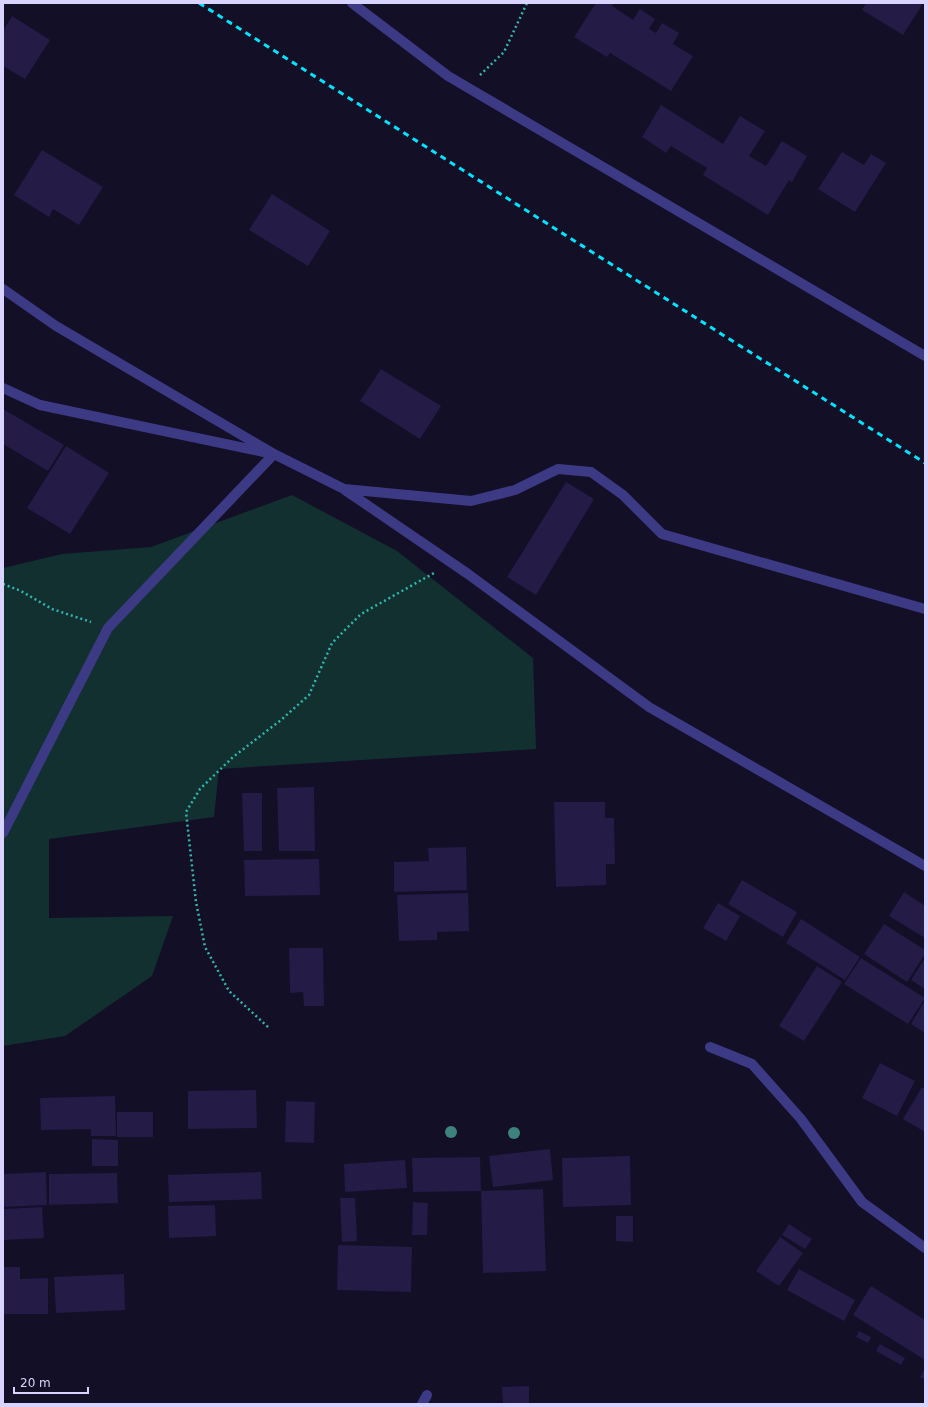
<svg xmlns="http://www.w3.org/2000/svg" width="928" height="1407" font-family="'DejaVu Sans',sans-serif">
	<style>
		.green { fill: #12302f }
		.building { fill: #241b47 }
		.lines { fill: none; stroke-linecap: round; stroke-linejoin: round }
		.path { stroke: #2fb8b0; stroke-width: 2.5; stroke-dasharray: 2 3; stroke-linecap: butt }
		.minor { stroke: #3d3a85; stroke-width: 10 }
		.rail { stroke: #00e5ff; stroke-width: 3; stroke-dasharray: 6 5; stroke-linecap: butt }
		.tree { fill: #3d827b }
	</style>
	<rect width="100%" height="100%" fill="#130f26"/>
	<!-- green -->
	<path class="green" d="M 292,495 L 397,551 L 533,658 L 536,749 L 219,769 L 214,817 L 49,839 L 49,918 L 173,916 L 152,976 L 65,1036 L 3,1046 L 3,568 L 62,554 L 151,547 Z"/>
	<!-- building -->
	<path class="building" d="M 596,3 L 614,3 L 612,6 L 633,20 L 640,9 L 655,19 L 649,29 L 656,33 L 662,23 L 679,33 L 673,44 L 693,56 L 671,91 L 610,53 L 607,57 L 574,37 Z
		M 866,3 L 919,3 L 922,5 L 903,35 L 862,10 Z
		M 12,16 L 50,40 L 25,79 L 3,66 L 3,31 Z
		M 661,105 L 723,144 L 740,116 L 765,131 L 749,156 L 766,166 L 782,141 L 807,156 L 792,182 L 789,180 L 768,215 L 703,175 L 707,168 L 671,146 L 666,153 L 642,137 Z
		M 42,150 L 103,187 L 79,225 L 53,209 L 49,217 L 14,195 Z
		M 842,152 L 864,165 L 871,154 L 886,163 L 855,212 L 818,189 Z
		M 272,194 L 330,231 L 308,266 L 249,230 Z
		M 381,369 L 441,406 L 420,439 L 360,401 Z
		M 3,409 L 64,445 L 48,471 L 3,444 Z
		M 66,446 L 109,473 L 70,534 L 27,508 Z
		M 566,482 L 594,499 L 536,595 L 507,577 Z
		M 314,787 L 315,851 L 279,851 L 277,788 Z
		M 242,793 L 262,793 L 262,851 L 244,851 Z
		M 554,802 L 605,802 L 605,818 L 614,818 L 615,864 L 606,864 L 606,885 L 556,887 Z
		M 466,847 L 467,890 L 394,892 L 394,862 L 429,861 L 428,848 Z
		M 319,859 L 320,895 L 245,896 L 244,860 Z
		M 742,880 L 797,912 L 783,937 L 728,904 Z
		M 904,892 L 925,906 L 925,938 L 889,916 Z
		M 468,893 L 469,931 L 437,932 L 437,940 L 399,941 L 397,895 Z
		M 718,903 L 740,916 L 726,941 L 703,928 Z
		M 801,919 L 860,957 L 845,980 L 786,943 Z
		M 884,924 L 925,950 L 925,954 L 907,982 L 864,954 Z
		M 289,948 L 323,948 L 324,1006 L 304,1006 L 303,992 L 290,993 Z
		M 861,958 L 925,998 L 908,1024 L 844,984 Z
		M 925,958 L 925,989 L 911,980 Z
		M 817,966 L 842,982 L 804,1041 L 779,1026 Z
		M 925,1000 L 925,1033 L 911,1024 Z
		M 880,1063 L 915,1081 L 897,1116 L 862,1098 Z
		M 922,1087 L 925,1089 L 925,1132 L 903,1119 Z
		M 256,1090 L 257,1128 L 188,1129 L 188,1091 Z
		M 115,1096 L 116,1136 L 91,1136 L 91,1129 L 41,1130 L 40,1098 Z
		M 286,1101 L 315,1102 L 314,1143 L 285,1142 Z
		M 117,1112 L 153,1112 L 153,1137 L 117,1137 Z
		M 92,1139 L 118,1140 L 118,1166 L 92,1166 Z
		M 550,1149 L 553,1180 L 493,1187 L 489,1156 Z
		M 630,1156 L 631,1205 L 563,1207 L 562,1158 Z
		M 480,1157 L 481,1191 L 413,1192 L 412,1158 Z
		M 405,1160 L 407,1188 L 345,1192 L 344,1164 Z
		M 46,1172 L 47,1205 L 3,1207 L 3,1174 Z
		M 261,1172 L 262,1199 L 169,1202 L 168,1175 Z
		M 117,1173 L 118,1203 L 49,1205 L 49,1174 Z
		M 543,1189 L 546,1271 L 483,1273 L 481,1191 Z
		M 340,1198 L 355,1198 L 357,1241 L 342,1242 Z
		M 413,1202 L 428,1203 L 427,1235 L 412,1235 Z
		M 215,1205 L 216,1236 L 169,1238 L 168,1206 Z
		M 42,1207 L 44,1238 L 3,1240 L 3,1209 Z
		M 616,1216 L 633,1216 L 633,1242 L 616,1241 Z
		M 789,1224 L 812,1239 L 805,1249 L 782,1235 Z
		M 780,1237 L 803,1253 L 779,1286 L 756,1271 Z
		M 338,1245 L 412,1247 L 411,1292 L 337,1290 Z
		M 3,1267 L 20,1267 L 20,1279 L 48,1278 L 48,1314 L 3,1314 Z
		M 799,1269 L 855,1300 L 844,1321 L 787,1290 Z
		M 124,1274 L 125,1310 L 56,1313 L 54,1277 Z
		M 871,1286 L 925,1320 L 925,1360 L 853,1315 Z
		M 859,1331 L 871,1337 L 868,1343 L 856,1337 Z
		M 880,1344 L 905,1358 L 901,1365 L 876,1351 Z
		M 925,1368 L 925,1380 L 920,1377 Z
		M 529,1386 L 529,1404 L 503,1404 L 502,1387 Z"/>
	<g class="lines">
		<!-- path -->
		<path class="path" d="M 480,75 L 504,52 L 527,3
			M 3,584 L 21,591 L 52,609 L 91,622
			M 268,1027 L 229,991 L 205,947 L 196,902 L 186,812 L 200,789 L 233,757 L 281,720 L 309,695 L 332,643 L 361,614 L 434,573"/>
		<!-- minor -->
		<path class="minor" d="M 352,3 L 448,76 L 925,356
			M 3,289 L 56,326 L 274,454 L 344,489 L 471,501 L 515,490 L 558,469 L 591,472 L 623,495 L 662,534 L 925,609
			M 3,388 L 40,405 L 264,452
			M 345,490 L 468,574 L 649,707 L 925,866
			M 3,833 L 108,628 L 274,454
			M 710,1047 L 752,1064 L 801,1119 L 862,1202 L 925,1248
			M 422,1404 L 427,1395"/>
		<!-- rail -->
		<path class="rail" d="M 199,3 L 925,463"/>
	</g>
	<!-- trees -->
	<g class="tree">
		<circle cx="451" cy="1132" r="6"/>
		<circle cx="514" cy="1133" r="6"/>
	</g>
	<!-- border -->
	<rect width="928" height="1407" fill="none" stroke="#d9d4ff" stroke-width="8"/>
	<!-- scale -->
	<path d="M14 1387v6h74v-6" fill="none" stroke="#d9d4ff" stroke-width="2"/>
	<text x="20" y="1387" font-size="12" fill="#d9d4ff" stroke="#130f26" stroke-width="3" paint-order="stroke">20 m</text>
</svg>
